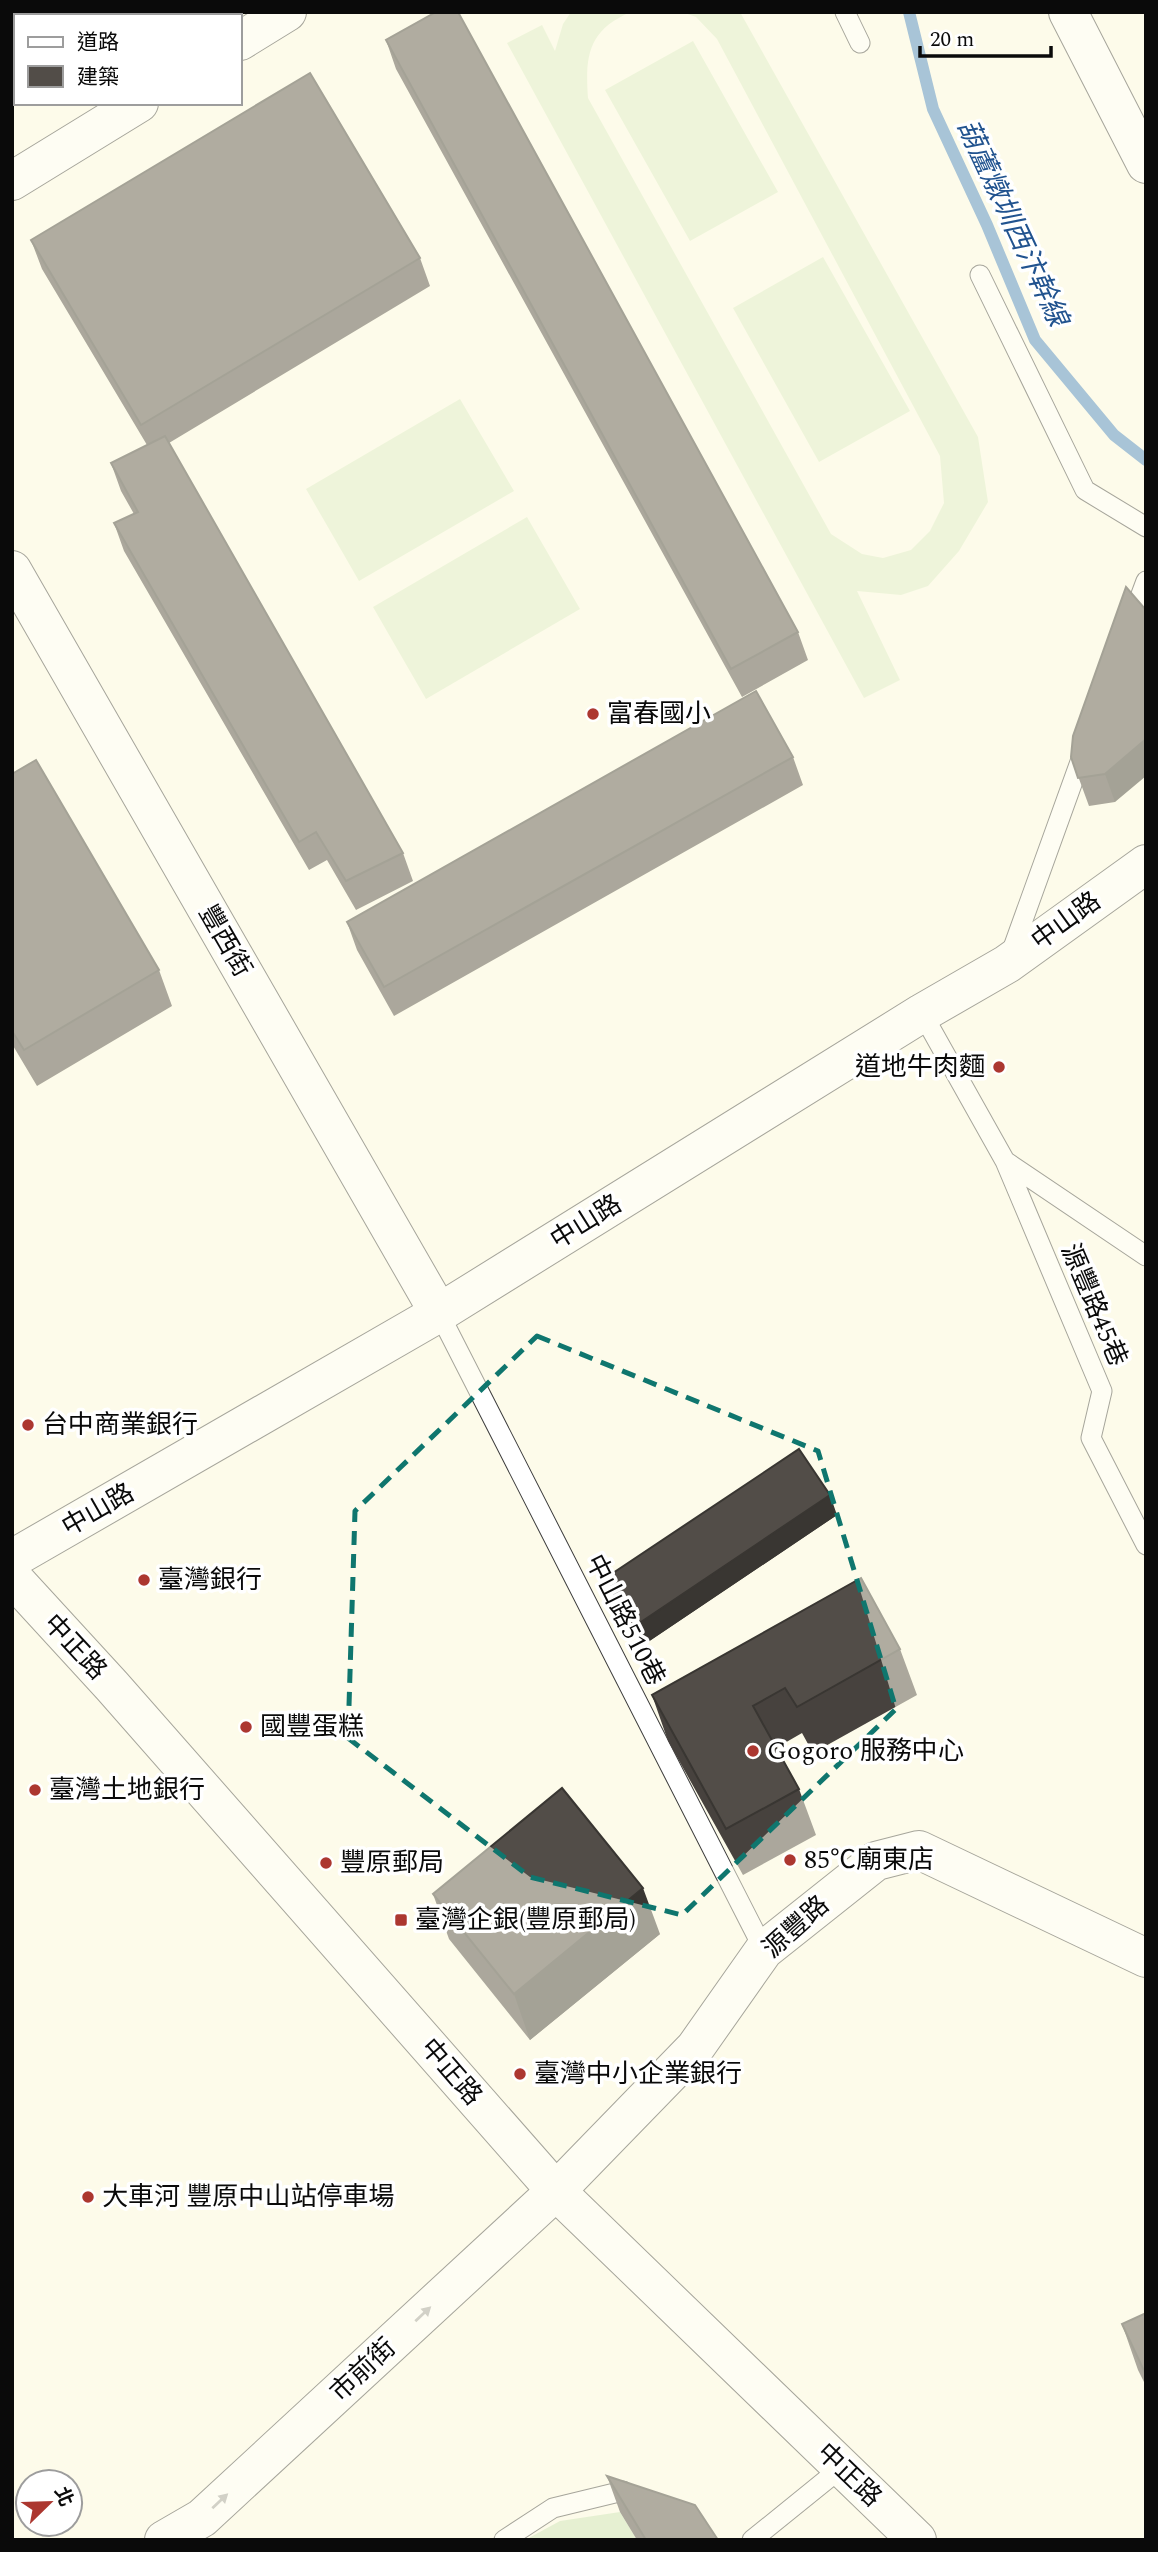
<svg xmlns="http://www.w3.org/2000/svg" width="1158" height="2552" font-family="Spectral,'Noto Sans TC',serif">
	<style>
		.green { fill: #cae3b7 }
		.pitch { fill: #dcecc8 }
		.lines { fill: none; stroke-linecap: round; stroke-linejoin: round }
		.stream { stroke: #4180c0; stroke-width: 12 }
		.service-casing { stroke: #3d3d3d; stroke-width: 21 }
		.minor-casing { stroke: #3d3d3d; stroke-width: 40 }
		.tertiary-casing { stroke: #3d3d3d; stroke-width: 40 }
		.service { stroke: #fff; stroke-width: 19 }
		.minor { stroke: #fff; stroke-width: 38 }
		.tertiary { stroke: #fff; stroke-width: 38 }
		.wall { fill: #47423e }
		.shaded-wall { fill: #393632 }
		.building { fill: #524d48; stroke: #393632; stroke-width: 2 }
		.oneway { fill: #9d9d9d }
		.marked { fill: none; stroke: #0f766e; stroke-width: 5; stroke-dasharray: 14 9; stroke-linejoin: round }
		.poi-dot { fill: #ac3730; stroke: #fff; stroke-width: 2.5 }
		.labels { text-anchor: middle; dominant-baseline: central; stroke-width: 7; stroke-linejoin: round; paint-order: stroke }
		.poi-label { font-size: 26px; fill: #0a0a0a; stroke: #fff; text-anchor: start }
		.street-label { font-size: 26px; fill: #0a0a0a; stroke: #fff }
		.water-label { font-size: 28px; font-style: italic; fill: #21538f; stroke: #fff }
	</style>
	<rect width="100%" height="100%" fill="#fdfbea"/>
	<!-- green -->
	<path class="green" d="M 620,2512 L 637,2540 L 525,2540 L 560,2521 Z"/>
	<!-- pitch -->
	<path class="pitch" d="M 571,12 L 631,12 C 588,30 585,56 588,98 L 831,534 L 862,554 L 883,558 L 911,550 L 930,531 L 944,503 L 940,456 L 717,39 L 696,17 L 682,12 L 740,12 L 978,437 L 988,502 L 959,551 L 928,586 L 901,595 L 857,591 L 900,680 L 864,698 L 507,43 L 542,25 L 555,51 L 563,24 Z
		M 693,41 L 778,192 L 690,241 L 605,90 Z
		M 823,257 L 910,411 L 819,462 L 733,308 Z
		M 460,399 L 514,491 L 359,581 L 306,489 Z
		M 527,517 L 580,609 L 426,699 L 373,607 Z"/>
	<g class="lines">
		<!-- stream -->
		<path class="stream" d="M 909,12 L 933,109 L 987,225 L 1035,340 L 1114,435 L 1146,460"/>
		<defs>
			<path id="service" d="M 156,12 L 158,16
				M 845,12 L 860,43
				M 980,275 L 1085,490 L 1146,527
				M 1130,624 L 1146,581
				M 1010,956 L 1085,748
				M 922,1013 L 1005,1161 L 1146,1256
				M 1005,1161 L 1102,1391 L 1091,1438 L 1146,1545
				M 439,1313 L 764,1950
				M 504,2540 L 553,2508 L 623,2491 L 635,2502
				M 752,2540 L 841,2468"/>
			<path id="minor" d="M 1068,12 L 1146,164
				M 240,41 L 287,12
				M 12,181 L 139,103
				M 12,570 L 439,1313
				M 164,2540 L 202,2518 L 556,2191 L 695,2048 L 764,1950 L 876,1861 L 919,1850 L 1146,1958"/>
			<path id="tertiary" d="M 12,1559 L 439,1313 L 922,1013 L 1007,964 L 1146,864
				M 12,1577 L 112,1686 L 556,2191 L 917,2540"/>
		</defs>
		<!-- service casing -->
		<use href="#service" class="service-casing"/>
		<!-- minor casing -->
		<use href="#minor" class="minor-casing"/>
		<!-- tertiary casing -->
		<use href="#tertiary" class="tertiary-casing"/>
		<!-- service -->
		<use href="#service" class="service"/>
		<!-- minor -->
		<use href="#minor" class="minor"/>
		<!-- tertiary -->
		<use href="#tertiary" class="tertiary"/>
	</g>
	<!-- wall -->
	<path class="wall" d="M 386,40 L 798,632 L 808,660 L 742,697 L 396,69 Z
		M 31,240 L 420,258 L 430,286 L 169,443 L 403,853 L 413,881 L 356,910 L 327,860 L 309,870 L 124,551 L 114,523 L 134,514 L 121,491 L 111,463 L 147,445 L 42,269 Z
		M 1126,587 L 1115,802 L 1089,806 L 1071,757 Z
		M 793,757 L 803,785 L 394,1016 L 357,950 L 347,922 Z
		M 12,774 L 159,970 L 172,1006 L 37,1086 L 12,1044 Z
		M 837,1515 L 645,1644 L 614,1597 L 607,1577 Z
		M 900,1649 L 917,1695 L 813,1753 L 802,1733 L 776,1748 L 799,1789 L 816,1835 L 743,1875 L 668,1741 L 652,1695 Z
		M 433,1894 L 660,1934 L 530,2040 L 449,1939 Z
		M 1146,2313 L 1146,2386 L 1138,2370 L 1122,2324 Z
		M 607,2476 L 718,2540 L 637,2540 L 620,2512 Z"/>
	<!-- shaded-wall -->
	<path class="shaded-wall" d="M 1146,739 L 1146,776 L 1115,802 L 1105,774 Z
		M 830,1495 L 837,1515 L 645,1644 L 638,1624 Z
		M 643,1888 L 660,1934 L 530,2040 L 514,1994 Z"/>
	<!-- building -->
	<path class="building" d="M 436,12 L 458,12 L 798,632 L 731,669 L 386,40 Z
		M 310,73 L 420,258 L 141,425 L 31,240 Z
		M 165,436 L 403,853 L 346,881 L 316,832 L 299,842 L 114,523 L 138,512 L 111,463 Z
		M 1126,587 L 1146,610 L 1146,739 L 1105,774 L 1078,778 L 1071,757 L 1073,736 Z
		M 756,691 L 793,757 L 384,987 L 347,922 Z
		M 36,760 L 159,970 L 24,1050 L 12,1031 L 12,774 Z
		M 799,1449 L 830,1495 L 638,1624 L 607,1577 Z
		M 861,1578 L 900,1649 L 797,1707 L 785,1688 L 753,1706 L 799,1789 L 726,1829 L 652,1695 Z
		M 562,1788 L 643,1888 L 514,1994 L 433,1894 Z
		M 1146,2313 L 1146,2375 L 1122,2324 Z
		M 607,2476 L 695,2505 L 718,2540 L 646,2540 Z"/>
	<!-- one-way arrows -->
	<defs><path id="oneway-solid" d="M-6-.8H1V-3.2L6.5 0L1 3.2V.8H-6Z" transform="scale(1.75)"/></defs>
	<g class="oneway">
		<use href="#oneway-solid" transform="translate(423 2314) rotate(-43)"/>
		<use href="#oneway-solid" transform="translate(220 2501) rotate(-43)"/>
	</g>
	<!-- marked area -->
	<path d="M0 0H1158V2552H0ZM 537,1336 L 818,1451 L 896,1709 L 682,1915 L 530,1877 L 348,1738 L 355,1511 Z" fill="#fdfbea" fill-opacity=".55" fill-rule="evenodd"/>
	<path class="marked" d="M 537,1336 L 818,1451 L 896,1709 L 682,1915 L 530,1877 L 348,1738 L 355,1511 Z"/>
	<!-- markers -->
	<g class="poi-dot">
		<circle cx="593" cy="714" r="7"/>
		<circle cx="999" cy="1067" r="7"/>
		<circle cx="28" cy="1425" r="7"/>
		<circle cx="144" cy="1580" r="7"/>
		<circle cx="246" cy="1727" r="7"/>
		<circle cx="753" cy="1751" r="7"/>
		<circle cx="35" cy="1790" r="7"/>
		<circle cx="790" cy="1860" r="7"/>
		<circle cx="326" cy="1863" r="7"/>
		<rect x="394" y="1913" width="14" height="14" rx="3.5"/>
		<circle cx="520" cy="2074" r="7"/>
		<circle cx="88" cy="2197" r="7"/>
	</g>
	<g class="labels">
		<!-- poi labels -->
		<g class="poi-label">
			<text x="607" y="714">富春國小</text>
			<text x="985" y="1067" text-anchor="end">道地牛肉麵</text>
			<text x="42" y="1425">台中商業銀行</text>
			<text x="158" y="1580">臺灣銀行</text>
			<text x="260" y="1727">國豐蛋糕</text>
			<text x="767" y="1751">Gogoro 服務中心</text>
			<text x="49" y="1790">臺灣土地銀行</text>
			<text x="804" y="1860">85℃廟東店</text>
			<text x="340" y="1863">豐原郵局</text>
			<text x="415" y="1920">臺灣企銀(豐原郵局)</text>
			<text x="534" y="2074">臺灣中小企業銀行</text>
			<text x="102" y="2197">大車河 豐原中山站停車場</text>
		</g>
		<!-- street labels -->
		<g class="street-label">
			<text transform="translate(1066 921) rotate(-36)">中山路</text>
			<text transform="translate(225 941) rotate(60)">豐西街</text>
			<text transform="translate(586 1222) rotate(-32)">中山路</text>
			<text transform="translate(1094 1305) rotate(67)">源豐路45巷</text>
			<text transform="translate(98 1510) rotate(-30)">中山路</text>
			<text transform="translate(625 1620) rotate(63)">中山路510巷</text>
			<text transform="translate(75 1647) rotate(47)">中正路</text>
			<text transform="translate(796 1927) rotate(-42)">源豐路</text>
			<text transform="translate(451 2072) rotate(49)">中正路</text>
			<text transform="translate(363 2370) rotate(-43)">市前街</text>
			<text transform="translate(849 2475) rotate(44)">中正路</text>
		</g>
		<!-- water labels -->
		<g class="water-label">
			<text transform="translate(1012 223) rotate(65)">葫蘆燉圳西汴幹線</text>
		</g>
	</g>
	<!-- border -->
	<rect width="1158" height="2552" fill="none" stroke="#0a0a0a" stroke-width="28"/>
	<!-- legend -->
	<rect x="14" y="14" width="228" height="91" fill="#ffffff" stroke="#9d9d9d" stroke-width="2"/>
	<rect x="28" y="37" width="35" height="10" fill="#ffffff" stroke="#9d9d9d" stroke-width="2"/>
	<text x="77" y="49" font-size="21" fill="#0a0a0a">道路</text>
	<rect x="28" y="66" width="35" height="21" fill="#524d48" stroke="#9d9d9d" stroke-width="2"/>
	<text x="77" y="84" font-size="21" fill="#0a0a0a">建築</text>
	<!-- north arrow -->
	<g transform="translate(49 2503) rotate(67)"><circle r="33" fill="#ffffff" stroke="#9d9d9d" stroke-width="2"/>
	<path d="M0-5L12 26L0 18L-12 26Z" fill="#ac3730"/>
	<text y="-10" font-size="19" font-weight="bold" text-anchor="middle" fill="#0a0a0a">北</text>
	</g>
	<!-- scale -->
	<path d="M920 46v10h131v-10" fill="none" stroke="#0a0a0a" stroke-width="3.5"/>
	<text x="930" y="46" font-size="21" fill="#0a0a0a" stroke="#ffffff" stroke-width="5" paint-order="stroke">20 m</text>
</svg>
